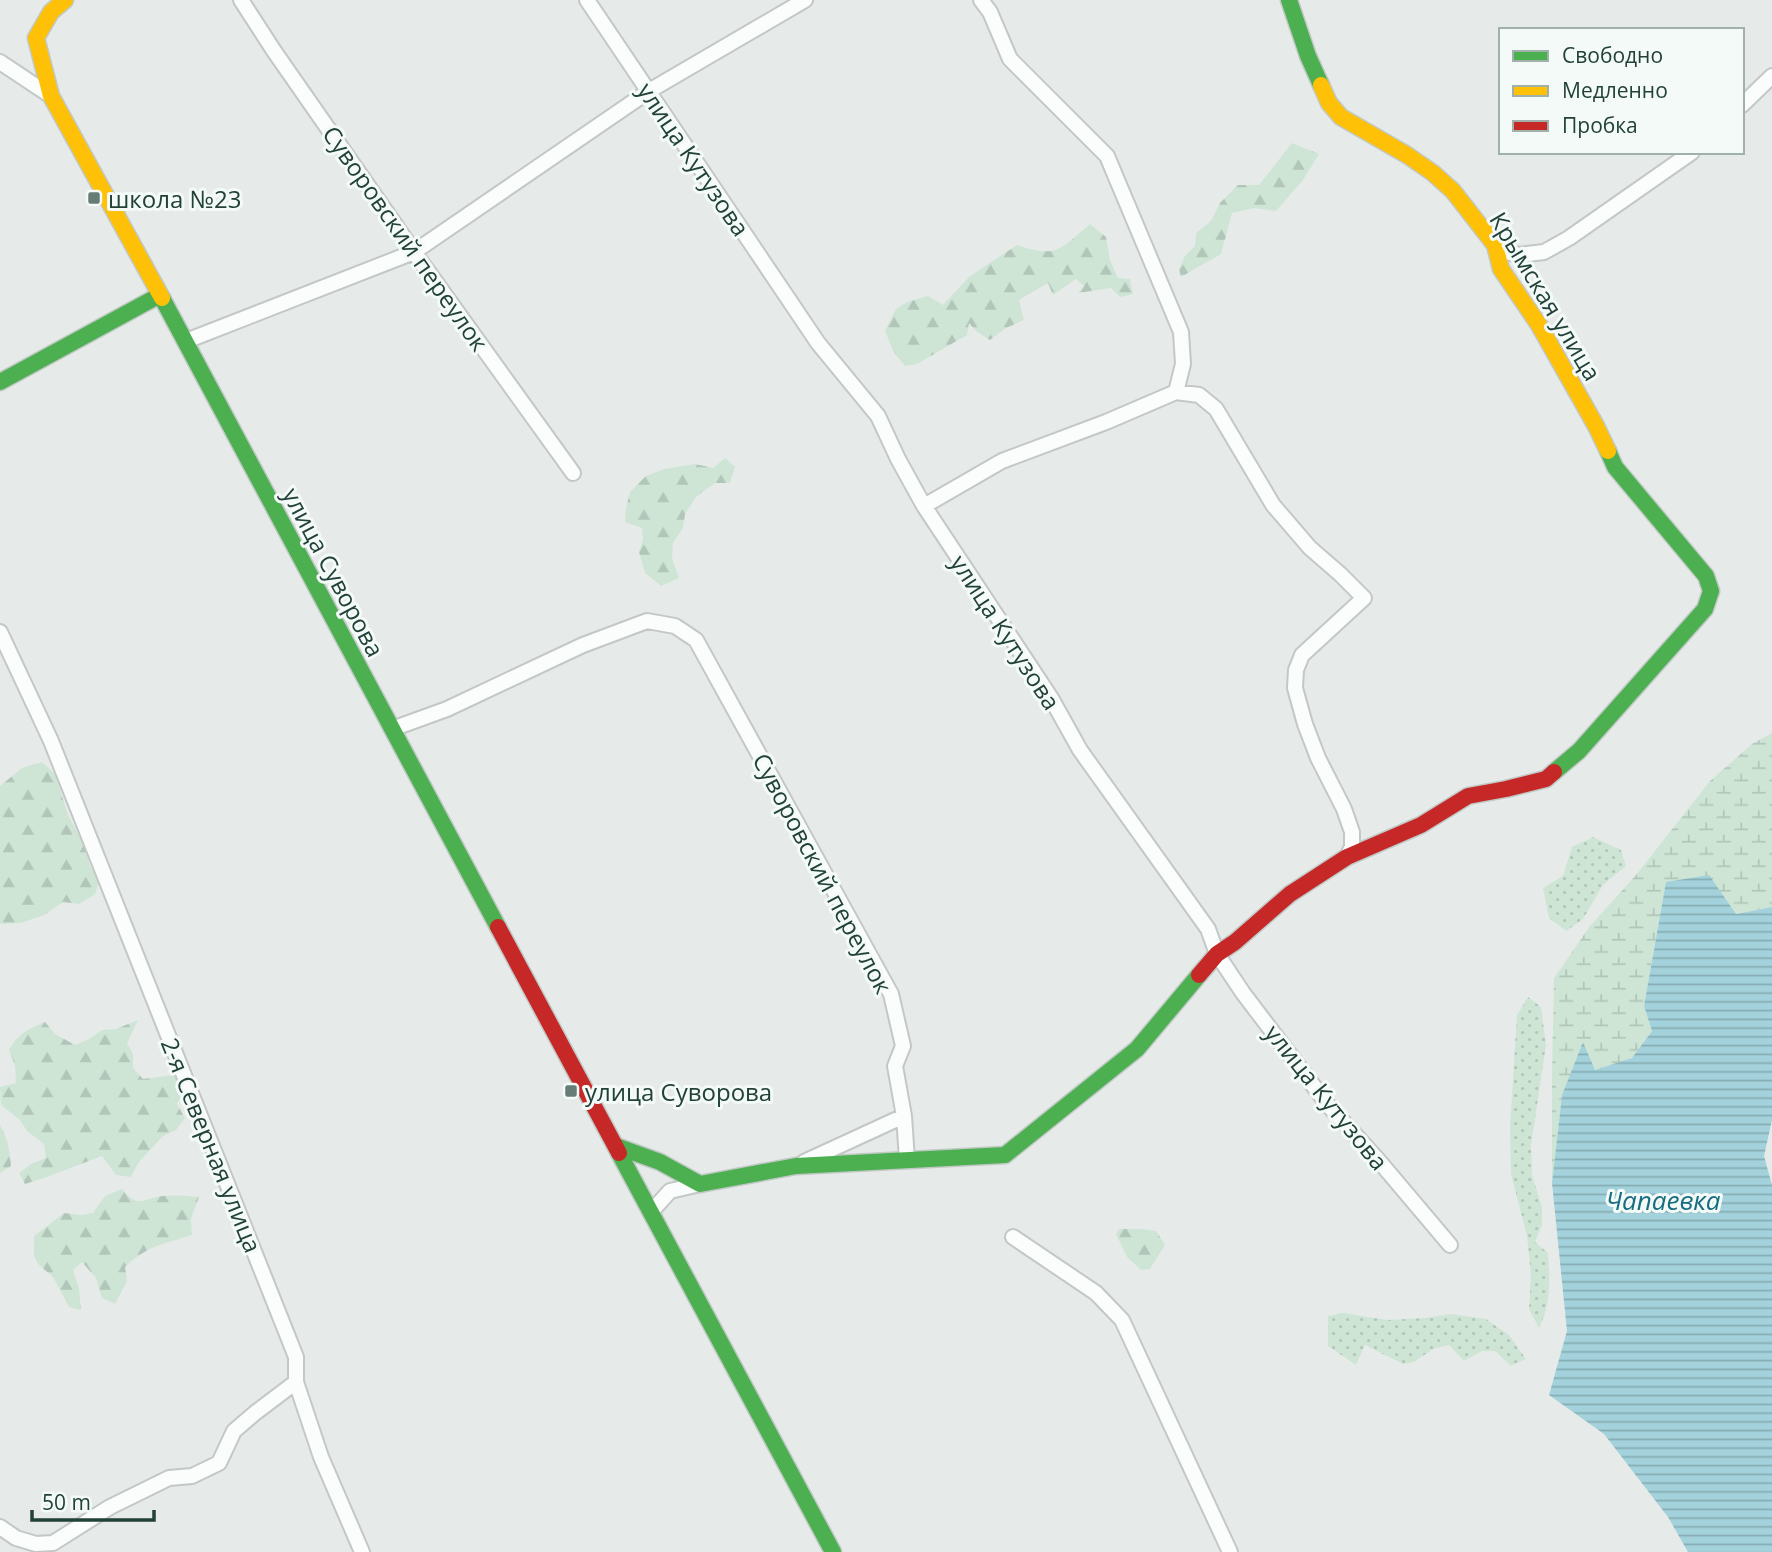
<svg xmlns="http://www.w3.org/2000/svg" width="1772" height="1552" font-family="'Open Sans',sans-serif">
	<style>
		.grass { fill: url(#grass-dots) }
		.forest { fill: url(#forest-firs) }
		.wetland { fill: url(#wetland-marsh) }
		.water { fill: url(#water-rules) }
		.lines { fill: none; stroke-linecap: round; stroke-linejoin: round }
		.street-casing { stroke: #c3c8c6; stroke-width: 18 }
		.fast-casing { stroke: #c1c9c6; stroke-width: 19 }
		.slow-casing { stroke: #c1c9c6; stroke-width: 19 }
		.jam-casing { stroke: #c1c9c6; stroke-width: 19 }
		.street { stroke: #fbfcfc; stroke-width: 14 }
		.fast { stroke: #4caf50; stroke-width: 16 }
		.slow { stroke: #ffc107; stroke-width: 16 }
		.jam { stroke: #c62828; stroke-width: 16 }
		.poi-dot { fill: #667c77; stroke: #f4faf7; stroke-width: 2.5 }
		.labels { text-anchor: middle; dominant-baseline: central; stroke-width: 6; stroke-linejoin: round; paint-order: stroke }
		.street-label { font-size: 24px; fill: #214139; stroke: #f4faf7 }
		.poi-label { font-size: 24px; fill: #214139; stroke: #f4faf7; text-anchor: start }
		.water-label { font-size: 26px; font-style: italic; fill: #176d81; stroke: #f4faf7 }
	</style>
	<defs>
		<pattern id="grass-dots" width="8" height="8" patternUnits="userSpaceOnUse" patternTransform="scale(1.75)"><rect width="8" height="8" fill="#cee5d6"/><path d="M2 2h.1M6 6h.1" fill="none" stroke="#b1c6b8" stroke-width="1.8" stroke-linecap="round"/></pattern>
		<pattern id="forest-firs" width="22" height="20" patternUnits="userSpaceOnUse" patternTransform="scale(1.75)"><rect width="22" height="20" fill="#cee5d6"/><path d="M5 1l3.5 6h-7zM16 11l3.5 6h-7z" fill="#b1c6b8"/></pattern>
		<pattern id="wetland-marsh" width="20" height="14" patternUnits="userSpaceOnUse" patternTransform="scale(1.75)"><rect width="20" height="14" fill="#cee5d6"/><path d="M1 5h8M5 5V1M11 12h8M15 12V8" fill="none" stroke="#b1c6b8"/></pattern>
		<pattern id="water-rules" width="6" height="5" patternUnits="userSpaceOnUse" patternTransform="scale(1.75)"><rect width="6" height="5" fill="#a4d2dc"/><path d="M0 2.5h6" fill="none" stroke="#85acb3"/></pattern>
	</defs>
	<rect width="100%" height="100%" fill="#e6ebe9"/>
	<!-- grass -->
	<path class="grass" d="M 1593,837 L 1621,850 L 1626,866 L 1603,885 L 1583,919 L 1566,931 L 1549,918 L 1543,888 L 1563,876 L 1572,847 Z
		M 1528,997 L 1541,1007 L 1546,1045 L 1531,1146 L 1532,1175 L 1542,1207 L 1542,1225 L 1535,1242 L 1548,1253 C 1550,1279 1551,1305 1539,1328 L 1529,1309 L 1531,1275 L 1527,1236 L 1511,1174 L 1510,1127 L 1517,1015 Z
		M 1344,1313 L 1387,1320 L 1425,1318 L 1451,1314 L 1486,1319 L 1509,1335 L 1526,1359 L 1511,1366 L 1495,1351 L 1482,1351 L 1464,1361 L 1449,1345 L 1433,1349 L 1414,1362 L 1403,1364 L 1365,1345 L 1356,1365 L 1328,1346 L 1328,1316 Z"/>
	<!-- forest -->
	<path class="forest" d="M 1292,143 L 1319,154 L 1303,180 L 1276,211 L 1254,208 L 1232,213 L 1221,254 L 1181,277 L 1179,269 L 1185,256 L 1195,246 L 1196,233 L 1211,221 L 1220,203 L 1238,185 L 1259,185 Z
		M 1090,224 L 1106,237 L 1110,260 L 1118,278 L 1130,279 L 1133,294 L 1120,297 L 1111,288 L 1078,293 L 1084,286 L 1076,279 L 1053,295 L 1048,283 L 1019,300 L 1024,320 L 1006,328 L 990,340 L 977,332 L 969,323 L 967,335 L 917,364 L 905,366 L 893,351 L 885,331 L 896,309 L 907,302 L 928,296 L 943,305 L 970,276 L 1017,245 C 1058,259 1060,249 1090,224 Z
		M 725,458 L 735,467 L 730,483 L 715,483 L 696,497 L 685,514 L 683,528 L 673,543 L 672,558 L 679,578 L 661,586 L 645,573 L 639,552 L 643,539 L 642,528 L 625,522 L 626,508 L 630,492 L 646,476 L 664,469 L 695,464 L 713,468 Z
		M 42,762 L 55,774 L 68,815 L 84,845 L 90,866 L 99,882 L 95,894 L 79,904 L 63,902 L 44,915 L 21,923 L 0,924 L 0,786 L 22,768 Z
		M 138,1020 L 127,1043 L 133,1054 L 133,1068 L 143,1079 L 174,1075 L 184,1090 L 177,1104 L 185,1118 L 176,1130 L 163,1136 L 139,1162 L 131,1177 L 116,1175 L 102,1156 L 44,1178 L 25,1184 L 19,1173 L 31,1164 L 46,1158 L 44,1144 L 27,1131 L 20,1120 L 1,1105 L 0,1087 L 16,1083 L 15,1066 L 9,1050 C 18,1033 29,1029 45,1022 L 55,1034 L 75,1045 L 89,1039 L 102,1030 L 116,1029 Z
		M 0,1125 C 8,1138 10,1152 11,1166 L 0,1173 Z
		M 122,1189 C 139,1210 143,1198 163,1196 C 175,1195 188,1196 199,1197 L 191,1219 L 192,1235 C 164,1244 148,1245 125,1267 L 127,1281 L 115,1304 L 102,1298 L 96,1278 L 82,1262 L 73,1270 L 79,1288 L 81,1310 L 69,1307 L 53,1277 L 38,1264 L 34,1256 L 34,1236 L 64,1213 L 81,1215 L 93,1213 L 105,1196 Z
		M 1119,1229 L 1141,1229 L 1156,1231 L 1165,1245 L 1150,1269 L 1141,1270 L 1127,1257 L 1116,1234 Z"/>
	<!-- wetland -->
	<path class="wetland" d="M 1772,733 L 1772,907 L 1736,914 L 1666,882 L 1644,1006 L 1652,1031 L 1632,1058 L 1595,1071 L 1583,1043 L 1562,1095 L 1552,1183 L 1552,1073 L 1554,978 L 1590,926 L 1636,875 L 1710,781 L 1752,744 Z"/>
	<!-- water -->
	<path class="water" d="M 1709,875 L 1736,914 L 1772,907 L 1772,1120 L 1764,1156 L 1772,1185 L 1772,1552 L 1688,1552 L 1668,1517 L 1604,1434 L 1549,1395 L 1567,1331 L 1552,1183 L 1562,1095 L 1583,1042 L 1595,1070 L 1632,1058 L 1652,1031 L 1644,1006 L 1666,882 Z"/>
	<g class="lines">
		<defs>
			<path id="street" d="M 241,0 L 274,51 L 414,252 L 573,473
				M 587,0 L 818,343 L 878,416 L 898,459 L 924,506 L 1051,698 L 1080,750 L 1208,929 L 1217,954 L 1243,993 L 1328,1105 L 1379,1161 L 1450,1245
				M 981,0 L 990,12 L 1010,59 L 1107,156 L 1181,332 L 1183,364 L 1176,392 L 1199,395 L 1216,409 L 1273,505 L 1310,548 L 1340,574 L 1364,598 L 1302,655 L 1296,670 L 1295,688 L 1305,724 L 1318,758 L 1344,809 L 1352,832 L 1352,847 L 1347,857
				M 0,62 L 51,96
				M 1742,105 L 1772,76
				M 1495,245 L 1506,252 L 1519,255 L 1544,252 L 1569,238 L 1692,152
				M 186,341 L 414,252 L 649,91 L 805,0
				M 924,506 L 1002,461 L 1106,422 L 1176,392
				M 0,632 L 51,741 L 296,1357 L 296,1382 L 321,1457 L 362,1552
				M 392,729 L 447,709 L 583,645 L 647,621 L 675,626 L 696,640 L 891,994 L 903,1046 L 895,1066 L 904,1116 L 907,1160
				M 804,1162 L 904,1116
				M 651,1212 L 670,1191 L 700,1184
				M 1013,1237 L 1096,1293 L 1122,1320 L 1230,1552
				M 0,1527 L 16,1538 L 36,1544 L 53,1543 L 110,1507 L 169,1478 L 192,1476 L 219,1463 L 234,1431 L 255,1413 L 296,1382"/>
			<path id="fast" d="M 1289,0 L 1308,56 L 1321,85
				M 162,298 L 498,927
				M 0,382 L 160,295
				M 1554,772 L 1579,751 L 1705,609 L 1711,591 L 1706,576 L 1615,467 L 1608,451
				M 616,1146 L 660,1162 L 700,1184 L 796,1166 L 1005,1155 L 1137,1049 L 1199,975
				M 619,1153 L 833,1552"/>
			<path id="slow" d="M 65,0 L 51,12 L 36,38 L 51,96 L 162,298
				M 1321,85 L 1329,103 L 1341,117 L 1407,155 L 1433,173 L 1453,191 L 1495,245 L 1501,269 L 1539,325 L 1596,426 L 1608,451"/>
			<path id="jam" d="M 498,927 L 619,1153
				M 1199,975 L 1217,954 L 1235,942 L 1290,894 L 1347,857 L 1421,825 L 1468,796 L 1506,789 L 1546,779 L 1554,772"/>
		</defs>
		<!-- street casing -->
		<use href="#street" class="street-casing"/>
		<!-- fast casing -->
		<use href="#fast" class="fast-casing"/>
		<!-- slow casing -->
		<use href="#slow" class="slow-casing"/>
		<!-- jam casing -->
		<use href="#jam" class="jam-casing"/>
		<!-- street -->
		<use href="#street" class="street"/>
		<!-- fast -->
		<use href="#fast" class="fast"/>
		<!-- slow -->
		<use href="#slow" class="slow"/>
		<!-- jam -->
		<use href="#jam" class="jam"/>
	</g>
	<!-- markers -->
	<g class="poi-dot">
		<rect x="87" y="191" width="14" height="14" rx="3.5"/>
		<rect x="564" y="1084" width="14" height="14" rx="3.5"/>
	</g>
	<g class="labels">
		<!-- street labels -->
		<g class="street-label">
			<text transform="translate(694 159) rotate(56)">улица Кутузова</text>
			<text transform="translate(406 238) rotate(55)">Суворовский переулок</text>
			<text transform="translate(1546 296) rotate(59)">Крымская улица</text>
			<text transform="translate(334 572) rotate(62)">улица Суворова</text>
			<text transform="translate(1006 632) rotate(57)">улица Кутузова</text>
			<text transform="translate(823 873) rotate(62)">Суворовский переулок</text>
			<text transform="translate(1327 1097) rotate(51)">улица Кутузова</text>
			<text transform="translate(212 1145) rotate(68)">2-я Северная улица</text>
		</g>
		<!-- poi labels -->
		<g class="poi-label">
			<text x="108" y="198">школа №23</text>
			<text x="585" y="1091">улица Суворова</text>
		</g>
		<!-- water labels -->
		<g class="water-label">
			<text x="1663" y="1200">Чапаевка</text>
		</g>
	</g>
	<!-- legend -->
	<rect x="1499" y="28" width="245" height="126" fill="#f4faf7" stroke="#a0b0ab" stroke-width="2"/>
	<rect x="1513" y="51" width="35" height="10" fill="#4caf50" stroke="#a0b0ab" stroke-width="2"/>
	<text x="1562" y="63" font-size="21" fill="#214139">Свободно</text>
	<rect x="1513" y="86" width="35" height="10" fill="#ffc107" stroke="#a0b0ab" stroke-width="2"/>
	<text x="1562" y="98" font-size="21" fill="#214139">Медленно</text>
	<rect x="1513" y="121" width="35" height="10" fill="#c62828" stroke="#a0b0ab" stroke-width="2"/>
	<text x="1562" y="133" font-size="21" fill="#214139">Пробка</text>
	<!-- scale -->
	<path d="M32 1510v10h122v-10" fill="none" stroke="#214139" stroke-width="3.5"/>
	<text x="42" y="1510" font-size="21" fill="#214139" stroke="#f4faf7" stroke-width="5" paint-order="stroke">50 m</text>
</svg>
